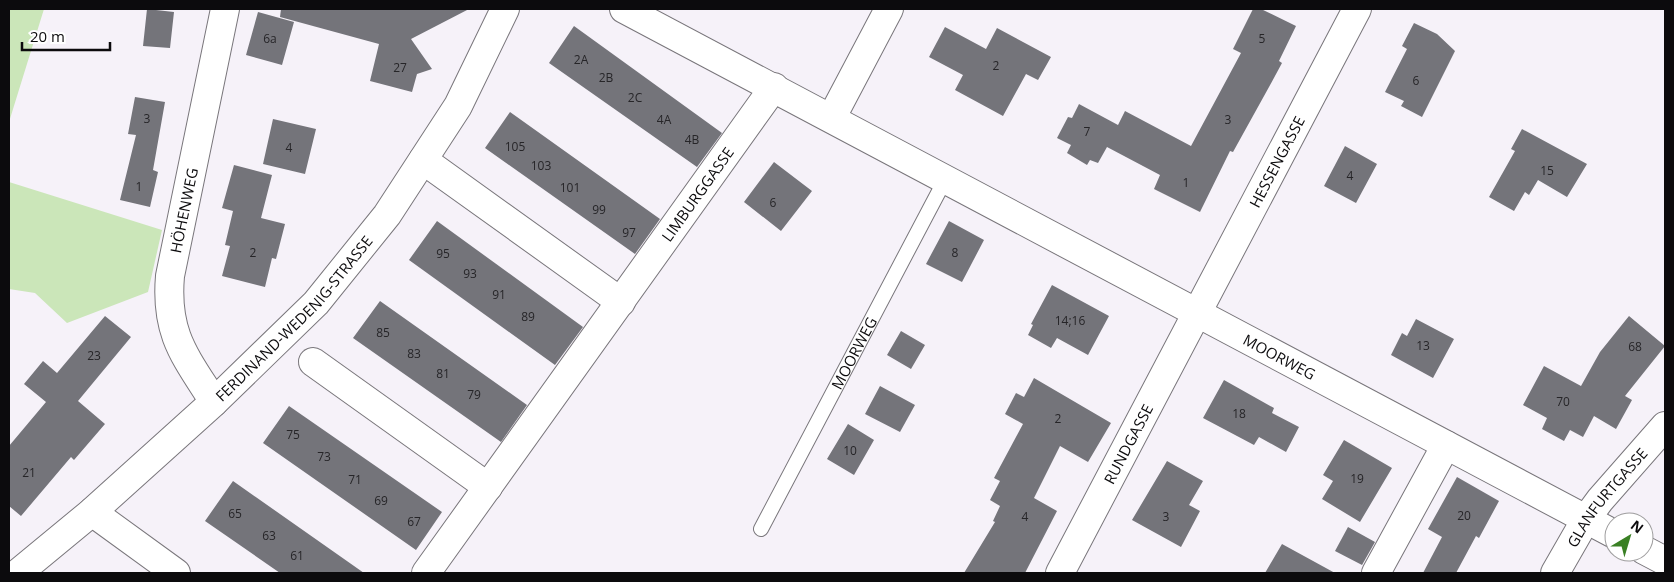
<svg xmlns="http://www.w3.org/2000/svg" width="1674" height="582" font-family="'Open Sans',sans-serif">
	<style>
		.green { fill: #cbe6b9 }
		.building { fill: #74747a }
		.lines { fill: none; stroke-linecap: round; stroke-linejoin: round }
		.lane-casing { stroke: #79767b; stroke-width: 16 }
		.street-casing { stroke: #79767b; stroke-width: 30 }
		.secondary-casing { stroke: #79767b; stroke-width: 30 }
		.lane { stroke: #fff; stroke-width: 14 }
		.street { stroke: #fff; stroke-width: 28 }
		.secondary { stroke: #fff; stroke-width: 28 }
		.labels { text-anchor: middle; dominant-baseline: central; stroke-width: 4.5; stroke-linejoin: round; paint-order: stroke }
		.number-label { font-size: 12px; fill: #262528 }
		.street-label { font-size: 15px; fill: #0c0b0d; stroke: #fff }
	</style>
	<rect width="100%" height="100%" fill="#f6f2f9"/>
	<!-- green -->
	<path class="green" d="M 9,9 L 44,9 L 9,122 Z
		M 9,182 L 162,230 L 148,292 L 67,323 L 35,293 L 9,289 Z"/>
	<!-- building -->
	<path class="building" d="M 147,9 L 174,12 L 170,48 L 143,46 Z
		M 281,9 L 469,9 L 411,39 L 432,69 L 417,74 L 412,92 L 370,81 L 379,44 L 280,17 Z
		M 1253,9 L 1261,9 L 1296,26 L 1279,61 L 1282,63 L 1269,87 L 1233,152 L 1230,151 L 1200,212 L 1154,189 L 1160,175 L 1107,147 L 1098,163 L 1090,160 L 1087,165 L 1067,153 L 1071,145 L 1057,138 L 1068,117 L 1072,118 L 1079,104 L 1118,125 L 1125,111 L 1191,146 L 1241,53 L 1233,49 Z
		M 258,12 L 294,22 L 282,65 L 246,55 Z
		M 1414,23 L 1437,34 L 1455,51 L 1422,117 L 1401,106 L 1404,101 L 1385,92 L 1407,49 L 1402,46 Z
		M 574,26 L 722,133 L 697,167 L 549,63 Z
		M 945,27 L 986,49 L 997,28 L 1051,57 L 1038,80 L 1026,74 L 1003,116 L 955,90 L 963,75 L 929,57 Z
		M 135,97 L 165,102 L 153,170 L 158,172 L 150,207 L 120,200 L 136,135 L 128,134 Z
		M 510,112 L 660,219 L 635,254 L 485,148 Z
		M 273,119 L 316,129 L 305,174 L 263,164 Z
		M 1522,129 L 1587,164 L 1567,197 L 1538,180 L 1529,195 L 1525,192 L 1514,211 L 1489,197 L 1515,151 L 1511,149 Z
		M 1345,146 L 1377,164 L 1356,203 L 1324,186 Z
		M 774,162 L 812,191 L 781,231 L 744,202 Z
		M 234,165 L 272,175 L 261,218 L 285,224 L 276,259 L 272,258 L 265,287 L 222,276 L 230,246 L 225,245 L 233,211 L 222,208 Z
		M 437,221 L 583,327 L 555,365 L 409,260 Z
		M 949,221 L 984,240 L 962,282 L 926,264 Z
		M 1052,285 L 1109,316 L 1088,355 L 1057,338 L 1051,348 L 1028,335 L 1033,325 L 1031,324 Z
		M 380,301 L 527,405 L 501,442 L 353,338 Z
		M 105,316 L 131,337 L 78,401 L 105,424 L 74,460 L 71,457 L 21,516 L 9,506 L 9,446 L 46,402 L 24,384 L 43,361 L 57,373 Z
		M 1629,316 L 1665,346 L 1625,396 L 1632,400 L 1616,429 L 1594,416 L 1583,437 L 1570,430 L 1564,441 L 1542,429 L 1547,418 L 1523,405 L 1544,366 L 1581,386 L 1600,352 Z
		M 1416,319 L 1454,339 L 1433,378 L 1391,355 L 1402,333 L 1407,336 Z
		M 901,331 L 925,345 L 911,369 L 887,355 Z
		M 1034,378 L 1111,423 L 1088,462 L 1060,446 L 1034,498 L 1057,511 L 1025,573 L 964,573 L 995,522 L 993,521 L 1000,506 L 990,500 L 1000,481 L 994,478 L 1023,424 L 1005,414 L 1016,393 L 1024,397 Z
		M 1224,380 L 1274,408 L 1272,413 L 1299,427 L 1286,452 L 1259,437 L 1254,445 L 1203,418 Z
		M 880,386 L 915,405 L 900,432 L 865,414 Z
		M 289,406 L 442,512 L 416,550 L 263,443 Z
		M 848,424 L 874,440 L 854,475 L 827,459 Z
		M 1344,440 L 1392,468 L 1360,522 L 1322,499 L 1333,481 L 1323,475 Z
		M 1167,461 L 1203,481 L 1189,505 L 1200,511 L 1181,547 L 1132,520 Z
		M 1457,477 L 1499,501 L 1479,538 L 1476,536 L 1456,573 L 1423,573 L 1442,537 L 1428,529 Z
		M 233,481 L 364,573 L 280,573 L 205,521 Z
		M 1348,527 L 1375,542 L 1362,565 L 1335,551 Z
		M 1282,544 L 1335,573 L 1265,573 Z"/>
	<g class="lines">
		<defs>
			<g id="lane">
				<path id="s1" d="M 761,529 L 946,178"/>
			</g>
			<g id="street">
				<path id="s2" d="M 624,9 L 1614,534"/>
				<path d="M 832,117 L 889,9"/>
				<path d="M 423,160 L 621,302"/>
				<path d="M 313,362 L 488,487"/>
				<path id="s3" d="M 214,402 C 185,356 165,334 170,276 L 225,9"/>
				<path d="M 92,512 L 176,573"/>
				<path d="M 1644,550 L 1665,561"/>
				<path id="s4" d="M 426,573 L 774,87"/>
				<path id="s5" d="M 1060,573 L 1357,9"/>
				<path d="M 1376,573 L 1446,445"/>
				<path id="s6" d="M 1555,573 L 1586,519 L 1600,500 L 1665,426"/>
			</g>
			<g id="secondary">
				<path id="s7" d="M 18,573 L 92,512 L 214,402 L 316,303 L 387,215 L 458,106 L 505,9"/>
			</g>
		</defs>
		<!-- lane casing -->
		<use href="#lane" class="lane-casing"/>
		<!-- street casing -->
		<use href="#street" class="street-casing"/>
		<!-- secondary casing -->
		<use href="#secondary" class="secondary-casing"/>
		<!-- lane -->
		<use href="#lane" class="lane"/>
		<!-- street -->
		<use href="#street" class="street"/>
		<!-- secondary -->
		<use href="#secondary" class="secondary"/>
	</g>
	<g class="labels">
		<!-- number labels -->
		<g class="number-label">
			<text x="270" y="38">6a</text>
			<text x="1262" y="38">5</text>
			<text x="581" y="59">2A</text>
			<text x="996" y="65">2</text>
			<text x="400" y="67">27</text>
			<text x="606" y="77">2B</text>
			<text x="1416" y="80">6</text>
			<text x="635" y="97">2C</text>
			<text x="147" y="118">3</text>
			<text x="664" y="119">4A</text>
			<text x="1228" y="119">3</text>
			<text x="1087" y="131">7</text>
			<text x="692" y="139">4B</text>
			<text x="515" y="146">105</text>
			<text x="289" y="147">4</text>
			<text x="541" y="165">103</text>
			<text x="1547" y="170">15</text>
			<text x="1350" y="175">4</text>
			<text x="1186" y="182">1</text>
			<text x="139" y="186">1</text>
			<text x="570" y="187">101</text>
			<text x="773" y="202">6</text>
			<text x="599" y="209">99</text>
			<text x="629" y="232">97</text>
			<text x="253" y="252">2</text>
			<text x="955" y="252">8</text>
			<text x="443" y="253">95</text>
			<text x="470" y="273">93</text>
			<text x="499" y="294">91</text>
			<text x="528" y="316">89</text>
			<text x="1070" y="320">14;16</text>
			<text x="383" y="332">85</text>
			<text x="1423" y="345">13</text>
			<text x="1635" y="346">68</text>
			<text x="414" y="353">83</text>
			<text x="94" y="355">23</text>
			<text x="443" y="373">81</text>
			<text x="474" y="394">79</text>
			<text x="1563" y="401">70</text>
			<text x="1239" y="413">18</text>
			<text x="1058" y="418">2</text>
			<text x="293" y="434">75</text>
			<text x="850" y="450">10</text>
			<text x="324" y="456">73</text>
			<text x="29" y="472">21</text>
			<text x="1357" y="478">19</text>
			<text x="355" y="479">71</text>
			<text x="381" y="500">69</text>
			<text x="235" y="513">65</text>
			<text x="1464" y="515">20</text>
			<text x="1025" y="516">4</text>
			<text x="1166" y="516">3</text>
			<text x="414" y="521">67</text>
			<text x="269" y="535">63</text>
			<text x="297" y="555">61</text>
		</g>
		<!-- street labels -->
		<g class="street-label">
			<text stroke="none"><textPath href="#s5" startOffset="465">HESSENGASSE</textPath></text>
			<text stroke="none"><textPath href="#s4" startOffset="466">LIMBURGGASSE</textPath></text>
			<text stroke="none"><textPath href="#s3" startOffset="204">HÖHENWEG</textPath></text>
			<text stroke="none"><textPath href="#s7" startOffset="376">FERDINAND-WEDENIG-STRASSE</textPath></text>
			<text stroke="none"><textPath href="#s1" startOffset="199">MOORWEG</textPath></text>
			<text stroke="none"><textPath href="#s2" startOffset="742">MOORWEG</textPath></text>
			<text stroke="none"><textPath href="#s5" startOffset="146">RUNDGASSE</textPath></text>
			<text stroke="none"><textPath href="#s6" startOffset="92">GLANFURTGASSE</textPath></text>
		</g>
	</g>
	<!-- border -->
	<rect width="1674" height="582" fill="none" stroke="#0c0b0d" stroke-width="20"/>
	<!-- north arrow -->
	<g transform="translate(1629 537) rotate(38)"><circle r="24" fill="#ffffff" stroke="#9e9d9e"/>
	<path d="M0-4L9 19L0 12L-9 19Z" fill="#3a8024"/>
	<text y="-8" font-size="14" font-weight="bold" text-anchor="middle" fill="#0c0b0d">N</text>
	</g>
	<!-- scale -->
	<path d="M22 42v8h88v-8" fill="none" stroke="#0c0b0d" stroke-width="2.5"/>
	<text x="30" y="42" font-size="15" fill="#0c0b0d" stroke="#ffffff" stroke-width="4" paint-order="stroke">20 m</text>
</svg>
